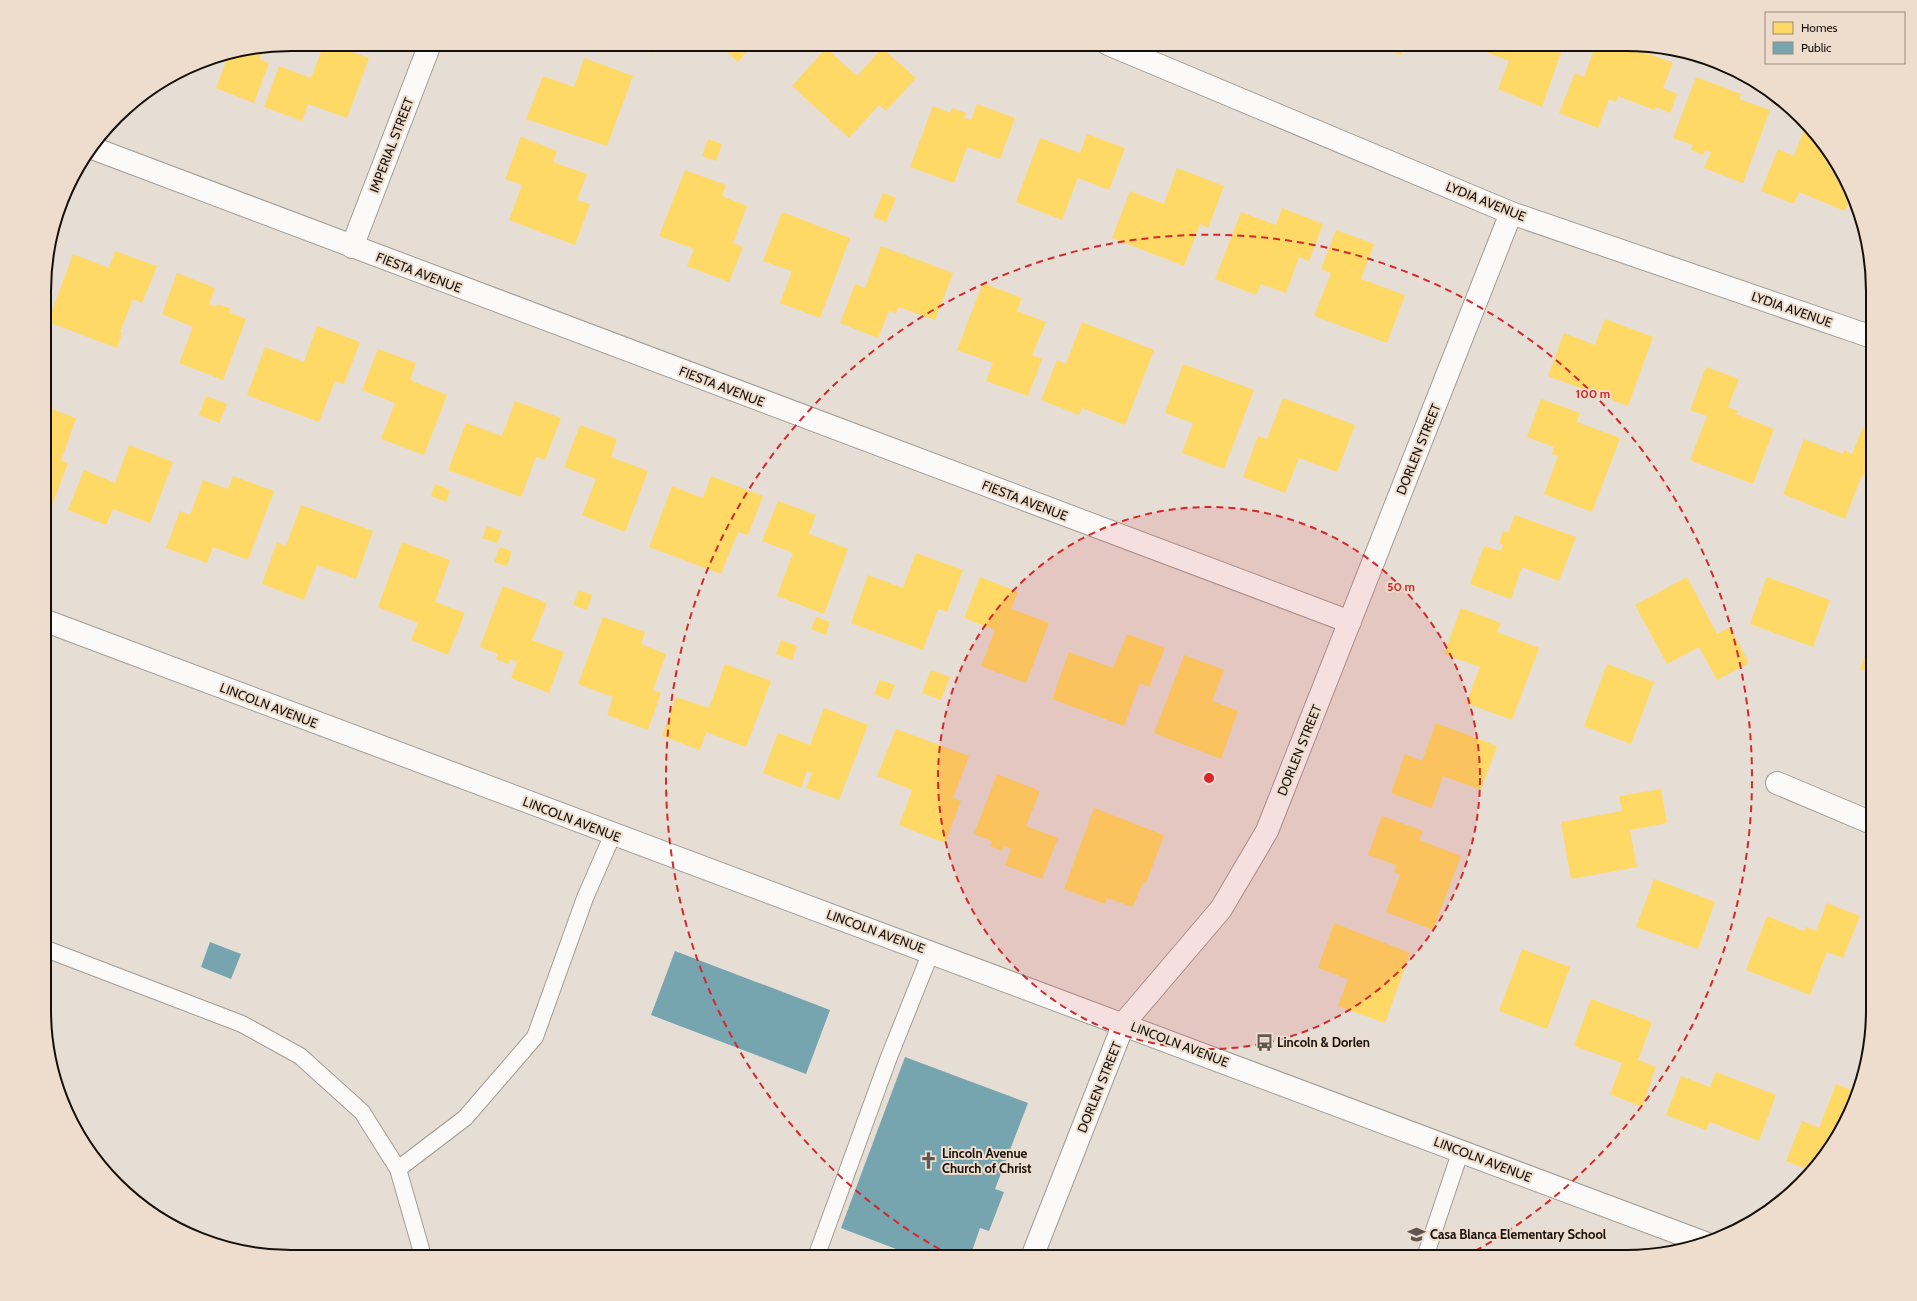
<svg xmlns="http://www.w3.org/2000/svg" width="1917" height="1301" viewBox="0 0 1917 1301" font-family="Cabin,sans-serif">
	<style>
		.homes { fill: #ffd966 }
		.public { fill: #76a5af }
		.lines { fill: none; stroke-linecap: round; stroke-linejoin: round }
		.lane-casing { stroke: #a29b95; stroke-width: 18 }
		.street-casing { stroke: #a29b95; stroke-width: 24 }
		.secondary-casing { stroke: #a29b95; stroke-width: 24 }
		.lane { stroke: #fbfaf9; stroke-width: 16 }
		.street { stroke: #fbfaf9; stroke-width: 22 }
		.secondary { stroke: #fbfaf9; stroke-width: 22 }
		.ring { fill: none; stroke: #d62828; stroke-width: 2; stroke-dasharray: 7 5 }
		.labels { text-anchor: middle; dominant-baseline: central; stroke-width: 4; stroke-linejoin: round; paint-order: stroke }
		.street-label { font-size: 13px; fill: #16100b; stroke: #eeddcd }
		.poi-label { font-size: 13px; font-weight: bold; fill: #16100b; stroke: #eeddcd; text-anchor: start }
		.rim { fill: none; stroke: #16100b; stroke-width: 2 }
		.centre { fill: #d62828; stroke: #eeddcd; stroke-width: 2 }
		.ring-label { font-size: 12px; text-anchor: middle; font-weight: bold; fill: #d62828; stroke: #eeddcd; stroke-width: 4; stroke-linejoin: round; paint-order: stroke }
	</style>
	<rect width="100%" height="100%" fill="#e6ddd5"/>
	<path class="homes" d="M324,44H329L369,58L347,118L308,104L302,121L264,107L279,66L311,78Z
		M629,44H656L652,53Z
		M732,44H735L746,52L738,62L726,51Z
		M766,44H782L783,49L767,52Z
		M1375,44H1405L1401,55Z
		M1427,44H1447L1444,51Z
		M1483,44H1564L1542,107L1498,89L1509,61L1481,50Z
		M1596,44L1625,45L1673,63L1663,88L1677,94L1670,113L1656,107L1654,110L1618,96L1616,102L1609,99L1598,128L1559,113L1575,73L1584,77Z
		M826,48L857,76L882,48L916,78L886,111L879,105L849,138L792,86Z
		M263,50L259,59L269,63L254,103L216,88L228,56Z
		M584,58L633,76L607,146L526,119L543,76L574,87Z
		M1696,77L1741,94L1739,99L1770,110L1743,183L1704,168L1711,152L1705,150L1703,155L1691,150L1693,145L1673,138Z
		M977,104L1015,118L1000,159L967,147L954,183L910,167L933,106L950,113L952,108L966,113L964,118L971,120Z
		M1805,127L1840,168L1852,195L1845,211L1799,192L1794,204L1761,191L1778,149L1794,156Z
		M1087,134L1125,148L1109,190L1078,178L1062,220L1016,202L1040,138L1080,153Z
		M521,137L557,151L553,162L587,174L577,200L590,204L575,245L509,220L522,185L505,179Z
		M708,139L722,144L716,161L702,156Z
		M1177,168L1224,186L1208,228L1200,224L1184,266L1112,238L1130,191L1164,204Z
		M685,170L726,185L722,196L747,206L733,243L743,247L729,282L687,266L694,249L659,236Z
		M883,193L896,198L886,222L873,217Z
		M1282,208L1323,224L1309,261L1299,257L1286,293L1261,284L1256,295L1215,279L1241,212L1276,225Z
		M782,212L850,238L820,318L780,303L792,271L763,261Z
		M1336,230L1374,244L1361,279L1405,295L1387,343L1314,316L1331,273L1321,269Z
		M881,246L953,273L935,320L899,307L896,313L889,311L878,338L840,323L855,284L865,288Z
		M115,251L157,266L142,303L133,299L120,332L122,333L117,348L48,322L73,254L109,268Z
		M177,273L215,288L209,304L216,307L217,304L230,308L229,312L246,319L223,380L179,363L193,327L162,314Z
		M983,283L1022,298L1017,311L1046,322L1032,355L1042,359L1028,396L986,381L993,363L957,350Z
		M1605,319L1653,337L1628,406L1548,376L1564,333L1595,345Z
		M1082,322L1154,350L1125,425L1082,408L1079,415L1041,400L1057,360L1066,364Z
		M317,326L360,342L344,384L335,381L319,422L247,395L265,347L304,362Z
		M378,349L416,363L410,380L447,395L424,455L381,439L395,403L362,390Z
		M1183,364L1254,390L1224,469L1182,453L1193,423L1165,413Z
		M1706,367L1739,379L1728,407L1738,411L1736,414L1774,429L1753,484L1690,460L1707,416L1690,410Z
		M206,396L227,404L219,423L199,415Z
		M1283,398L1355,425L1337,472L1299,458L1285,493L1243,477L1258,436L1267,439Z
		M1541,399L1580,413L1577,422L1620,438L1592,512L1544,494L1558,456L1552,454L1554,447L1527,437Z
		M515,401L561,418L545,460L536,457L521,497L448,470L466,423L502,436Z
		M46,407L76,418L61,461L68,463L52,505L46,503Z
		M580,425L617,439L611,457L648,471L625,532L582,515L596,479L564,467Z
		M1863,427L1872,431V479L1862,475L1845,519L1783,494L1804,439L1843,454L1844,450L1852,454Z
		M129,445L173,462L150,523L113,509L106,525L68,510L84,470L115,483Z
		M233,476L274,491L248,560L213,547L207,563L166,548L180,511L190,515L203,480L228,489Z
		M711,476L763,496L748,535L738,532L721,574L649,547L672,486L703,498Z
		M435,484L450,490L446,502L431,496Z
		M778,501L816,515L809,534L848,549L824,614L777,596L793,553L762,541Z
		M301,505L373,531L356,579L317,565L304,600L262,584L277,542L286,546Z
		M1515,515L1576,537L1559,581L1522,567L1511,599L1470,584L1484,546L1501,551L1503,545L1499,543L1503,531L1508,533Z
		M487,526L502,531L497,543L482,538Z
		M402,542L450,560L435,602L465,613L448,655L411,640L418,623L378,607Z
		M500,547L512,551L507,566L494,562Z
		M916,553L963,570L947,612L938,609L923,650L851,623L868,575L903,588Z
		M980,577L1018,592L1011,609L1049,623L1026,683L981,666L995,630L964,618Z
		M1687,577L1717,634L1730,627L1749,663L1717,680L1699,647L1667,664L1635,605Z
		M1767,577L1830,600L1813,647L1750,624Z
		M503,586L547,603L532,640L564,652L549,693L511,678L517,662L510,659L508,664L496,659L498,654L480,647Z
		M579,590L592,595L587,610L573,605Z
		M1461,608L1501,623L1497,632L1539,648L1512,720L1466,703L1480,667L1444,654Z
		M603,617L645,632L641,644L666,654L653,690L661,693L648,730L607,715L613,697L578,684Z
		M816,617L830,622L826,635L811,629Z
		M1127,634L1165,648L1149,687L1140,683L1124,726L1052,699L1069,652L1113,668Z
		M1872,638V674L1860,669Z
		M781,640L797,646L792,660L776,654Z
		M1184,655L1224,670L1212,701L1238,711L1221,759L1154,733Z
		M725,664L771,681L746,747L706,732L700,750L662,736L676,697L709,708Z
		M1607,664L1654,682L1631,744L1584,726Z
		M931,670L950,677L941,700L922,693Z
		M880,680L895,685L889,700L874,694Z
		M824,708L868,725L839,800L806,788L812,773L807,771L801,788L763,773L778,733L810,745Z
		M1436,723L1497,746L1481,790L1443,776L1432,808L1391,793L1405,754L1422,761Z
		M896,729L969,756L953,798L961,801L945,843L899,825L912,790L877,776Z
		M997,774L1040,791L1026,826L1058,838L1042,879L1005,865L1011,849L1004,846L1002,851L990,846L992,841L974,834Z
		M1661,789L1667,823L1630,830L1637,867L1571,879L1561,822L1622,811L1619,796Z
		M1094,808L1164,835L1146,883L1143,882L1133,907L1107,898L1105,904L1064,889Z
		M1382,816L1423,831L1419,840L1461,856L1433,930L1386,912L1400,875L1394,872L1396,865L1368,855Z
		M1654,879L1715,902L1698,949L1636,927Z
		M1827,903L1860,916L1843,958L1827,952L1810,995L1746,970L1767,916L1804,931L1806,927L1816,931Z
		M1334,923L1410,953L1385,1023L1338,1006L1348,979L1318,968Z
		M1872,939V958L1866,956Z
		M1522,949L1570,967L1547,1029L1499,1011Z
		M1872,989V1009L1866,1006Z
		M1591,999L1652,1022L1638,1060L1656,1067L1642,1107L1610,1094L1622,1063L1574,1046Z
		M1716,1072L1776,1095L1759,1141L1710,1122L1706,1130L1666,1115L1681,1076L1710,1087Z
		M1836,1084L1858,1093L1822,1160L1812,1171L1786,1161L1802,1121L1819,1128Z"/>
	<path class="public" d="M210,942L241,954L231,979L201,967Z
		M675,951L830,1010L806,1074L651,1015Z
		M905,1057L1028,1103L995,1189L1004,1192L989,1231L980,1228L970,1257H917L841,1228Z"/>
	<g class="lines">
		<defs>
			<path id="lane" d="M46,949L242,1024L300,1056L362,1112L398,1169L421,1249V1257
				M398,1169L465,1118L535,1037L585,898L613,834
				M816,1257L889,1057L931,952
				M1425,1257L1461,1150"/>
			<path id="street" d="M1108,44L1511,213L1872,337
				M95,149L1350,622
				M352,247L430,44
				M1777,783L1872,823
				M1032,1257L1124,1023L1221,909L1267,831L1511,213"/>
			<path id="secondary" d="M46,621C599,829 1153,1034 1705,1243"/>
		</defs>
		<use href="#lane" class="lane-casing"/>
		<use href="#street" class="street-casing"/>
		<use href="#secondary" class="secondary-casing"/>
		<use href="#lane" class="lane"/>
		<use href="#street" class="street"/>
		<use href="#secondary" class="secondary"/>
	</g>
	<circle cx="1209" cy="778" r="271" fill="#d62828" fill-opacity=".12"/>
	<g class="ring">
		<circle cx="1209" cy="778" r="271"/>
		<path d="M950 1255A543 543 0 1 1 1468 1255"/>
	</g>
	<defs>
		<symbol id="bus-bare" viewBox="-9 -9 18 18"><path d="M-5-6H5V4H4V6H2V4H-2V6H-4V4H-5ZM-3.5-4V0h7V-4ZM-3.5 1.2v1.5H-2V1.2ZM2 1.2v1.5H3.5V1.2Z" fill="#5f5852" stroke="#eeddcd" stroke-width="2.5" paint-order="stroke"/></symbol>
		<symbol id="church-bare" viewBox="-9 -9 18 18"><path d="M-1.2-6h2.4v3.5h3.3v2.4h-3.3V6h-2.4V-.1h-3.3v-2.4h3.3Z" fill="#5f5852" stroke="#eeddcd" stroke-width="2.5" paint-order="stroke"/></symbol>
		<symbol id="school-bare" viewBox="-9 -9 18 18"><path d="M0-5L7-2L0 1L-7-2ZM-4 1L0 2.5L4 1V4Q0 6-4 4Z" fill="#5f5852" stroke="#eeddcd" stroke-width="2.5" paint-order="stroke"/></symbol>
	</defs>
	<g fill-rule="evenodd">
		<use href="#bus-bare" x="1252" y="1030" width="25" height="25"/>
		<use href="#church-bare" x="916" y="1148" width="25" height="25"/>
		<use href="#school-bare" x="1404" y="1222" width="25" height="25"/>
	</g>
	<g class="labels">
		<g class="street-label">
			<text transform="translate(391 145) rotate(-69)">IMPERIAL STREET</text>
			<text transform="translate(1486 201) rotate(22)">LYDIA AVENUE</text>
			<text transform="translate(419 272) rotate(21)">FIESTA AVENUE</text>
			<text transform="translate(1792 309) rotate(19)">LYDIA AVENUE</text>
			<text transform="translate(722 386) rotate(21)">FIESTA AVENUE</text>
			<text transform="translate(1418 449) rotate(-68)">DORLEN STREET</text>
			<text transform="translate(1025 500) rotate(21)">FIESTA AVENUE</text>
			<text transform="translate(269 705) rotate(21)">LINCOLN AVENUE</text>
			<text transform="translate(1299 750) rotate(-68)">DORLEN STREET</text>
			<text transform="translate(572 819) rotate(21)">LINCOLN AVENUE</text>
			<text transform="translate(876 931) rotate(20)">LINCOLN AVENUE</text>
			<text transform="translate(1180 1044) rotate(21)">LINCOLN AVENUE</text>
			<text transform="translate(1099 1087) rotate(-68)">DORLEN STREET</text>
			<text transform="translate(1483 1159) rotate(21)">LINCOLN AVENUE</text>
		</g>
		<g class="poi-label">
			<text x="1277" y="1042">Lincoln &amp; Dorlen</text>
			<text x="942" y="1153">Lincoln Avenue<tspan x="942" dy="15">Church of Christ</tspan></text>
			<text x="1430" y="1234">Casa Blanca Elementary School</text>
		</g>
	</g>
	<path d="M0 0H1917V1301H0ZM291 51H1626A240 240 0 0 1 1866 291V1010A240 240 0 0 1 1626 1250H291A240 240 0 0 1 51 1010V291A240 240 0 0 1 291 51Z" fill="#eeddcd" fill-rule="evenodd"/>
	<path class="rim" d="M291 51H1626A240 240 0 0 1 1866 291V1010A240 240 0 0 1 1626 1250H291A240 240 0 0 1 51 1010V291A240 240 0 0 1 291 51Z"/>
	<circle cx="1209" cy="778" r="6" class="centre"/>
	<g class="ring-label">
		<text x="1593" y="398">100 m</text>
		<text x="1401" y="591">50 m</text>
	</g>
	<rect x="1765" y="12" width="140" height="52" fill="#eeddcd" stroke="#988b7f"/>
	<rect x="1773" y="22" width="20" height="12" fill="#ffd966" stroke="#988b7f"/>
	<text x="1801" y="32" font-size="12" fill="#16100b">Homes</text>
	<rect x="1773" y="42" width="20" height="12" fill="#76a5af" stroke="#988b7f"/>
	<text x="1801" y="52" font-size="12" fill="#16100b">Public</text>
</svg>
